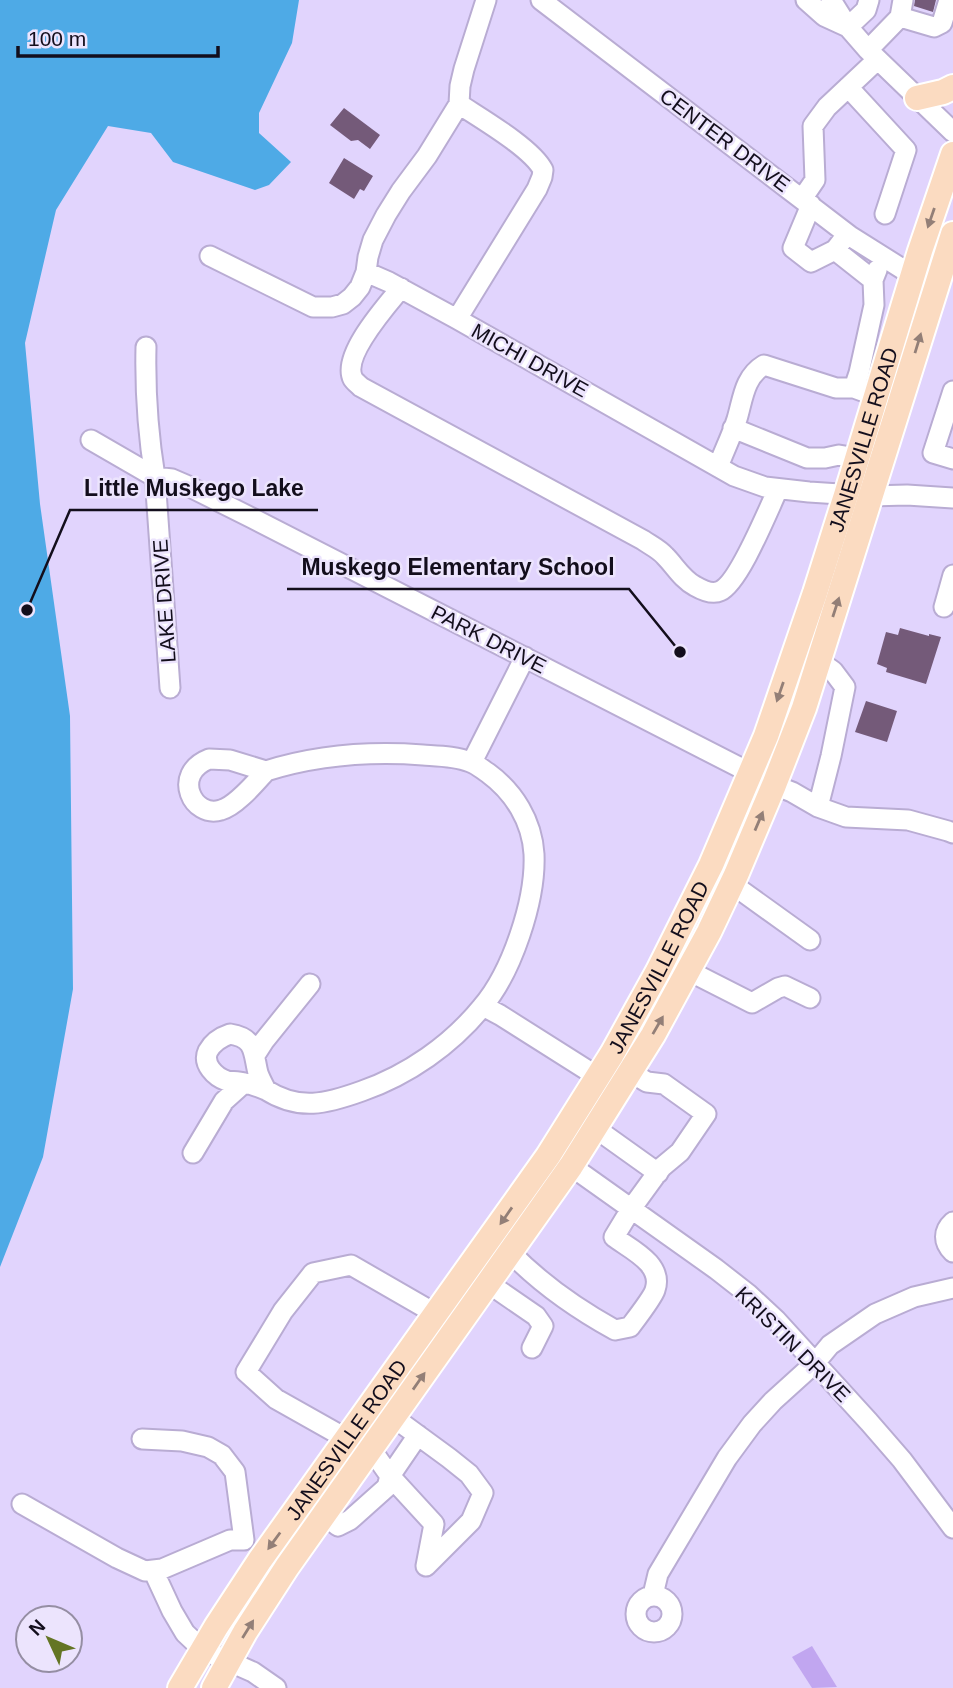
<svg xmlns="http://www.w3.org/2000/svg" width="953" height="1688" viewBox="0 0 953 1688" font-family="Arial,sans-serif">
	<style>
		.green { fill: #c1a6f0 }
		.water { fill: #4eaae6 }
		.building { fill: #745a79 }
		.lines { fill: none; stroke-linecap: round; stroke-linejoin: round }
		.minor-casing { stroke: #b9acd3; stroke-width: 23 }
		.major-casing { stroke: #fff; stroke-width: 28 }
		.minor { stroke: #fff; stroke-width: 19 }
		.major { stroke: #fbdbc1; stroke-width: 24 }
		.oneway { fill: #937f77 }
		.labels { text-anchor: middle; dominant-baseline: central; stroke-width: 5; stroke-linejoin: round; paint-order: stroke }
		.street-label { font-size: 21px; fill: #130e1c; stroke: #ece4fd }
		.leader { fill: none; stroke: #130e1c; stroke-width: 2.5 }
		.callout-dot { fill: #130e1c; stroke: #ece4fd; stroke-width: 2.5 }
		.callout-label { font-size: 23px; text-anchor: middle; font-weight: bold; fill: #130e1c; stroke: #ece4fd; stroke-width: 5; stroke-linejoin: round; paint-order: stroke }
	</style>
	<rect width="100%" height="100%" fill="#e1d4fd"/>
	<path class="green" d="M812,1646L837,1687L812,1688L792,1657Z"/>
	<path class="water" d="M0,0H299L292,43L259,113V133L291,162L269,185L255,190L173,162L151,133L108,126L56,210L25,343L40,504L70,716L73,989L43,1157L0,1267Z"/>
	<path class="building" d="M915,0H936L933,12L914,6Z
		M344,108L380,135L370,149L358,140L351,141L330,125Z
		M344,158L373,176L364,191L360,189L354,199L329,183Z
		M900,628L929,636V634L941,637L926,684L886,672L887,668L877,664L886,632L898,635Z
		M866,701L897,711L887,742L855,732Z"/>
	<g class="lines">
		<defs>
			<path id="minor" d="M541,0L850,236L912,275
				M806,0L824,16L848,27
				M831,0L848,27L868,50L953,132
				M900,17L934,27L942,23L949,0
				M848,27L866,10L869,0
				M868,50L900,17L903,0
				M848,87L906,150L885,214
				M802,199L815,180L813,126L827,107L877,60
				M811,205L793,248L811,262L835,250
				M842,241L835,250L873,280L877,270
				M210,256L313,307H332L343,304L352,297L360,287L366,272L368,257L373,240L386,215L401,191L427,156L459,104L460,86L464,69L486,0
				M366,272L389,282L457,319L734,476L765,487L809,492L870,496L907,495L953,498
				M401,288C387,305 341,356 353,379C354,381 359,385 361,387L643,540C650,545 659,549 665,556C675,566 682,579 695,586C702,590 712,595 720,591C739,583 768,510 778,489
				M457,319L537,189L542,177L543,170C532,148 480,118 459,104
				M146,347C145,390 148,434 155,477L170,688
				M854,388L859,373L874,305L873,280
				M953,391L933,453L953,459
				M733,428L807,458H825L839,455L857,458
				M91,440L155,477L172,479L186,485L252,518L774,785L792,792L818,807L846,817L908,820L948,831L953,833
				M718,467C724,451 732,435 737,419C743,399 744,377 764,365L836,388H854L876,396
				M944,607L953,575
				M209,759L230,760L266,771C255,783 236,806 221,810C193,819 171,774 209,759Z
				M472,762L525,657
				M818,807L831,756L845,687L833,671L819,661
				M732,884L810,940
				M689,971L752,1003L778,988L785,986L810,998
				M483,1006L500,1015L598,1077
				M230,1034C256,1038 253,1053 258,1073C260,1079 263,1084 266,1090C259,1087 251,1084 244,1083C238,1081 232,1082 227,1081C215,1077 202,1064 208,1051C213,1042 221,1037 230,1034Z
				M255,1055L264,1041L310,984
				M266,1090C299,1111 326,1104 362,1091C408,1075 451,1045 482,1007C512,972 536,900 534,854C532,821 514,792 488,773C483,770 477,764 470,762C456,756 439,756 423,755C370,751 317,755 266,771
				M595,1128L658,1173
				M193,1153L224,1101L244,1083
				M571,1166L716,1269L748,1294L776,1320L869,1422L902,1460L953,1528
				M953,1222C943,1231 943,1242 953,1252
				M510,1252C540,1283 577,1309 615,1330L630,1327C636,1319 653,1297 655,1290C664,1264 630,1249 614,1237L631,1209L655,1176L662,1167L680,1152L706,1114L664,1084L647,1082L630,1072
				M488,1283L536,1316L543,1326L532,1348
				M393,1417L449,1458L469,1474L483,1493L471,1521L426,1566
				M418,1435L390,1476L434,1524L426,1566
				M347,1439L276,1399L246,1372L283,1311L313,1273L351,1265L436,1314
				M22,1504L117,1558L145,1571L162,1569L230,1540H244L235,1472L222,1455L208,1447L182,1441L142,1439
				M324,1515L338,1526L350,1520L387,1487L390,1476L371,1449
				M153,1570L172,1611L185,1633L203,1650L253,1672L276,1688
				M653,1595L658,1574L727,1458L752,1424L773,1401L815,1363L830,1345L875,1314L914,1297L953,1288
				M636 1614a18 18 0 1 1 36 0a18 18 0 1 1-36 0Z"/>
			<g id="major">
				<path d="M917,98L943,92L953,87"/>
				<path id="s1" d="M180,1688L216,1627L260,1560L548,1156L612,1054L658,971L711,865L766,736L815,593L846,495L920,251L953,154"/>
				<path d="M214,1688L245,1632L287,1567L571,1166L653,1035L709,932L736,875L774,785L804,708L953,234"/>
			</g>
		</defs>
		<use href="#minor" class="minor-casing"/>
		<use href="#major" class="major-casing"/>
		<use href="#minor" class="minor"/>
		<use href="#major" class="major"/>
	</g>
	<defs><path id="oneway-solid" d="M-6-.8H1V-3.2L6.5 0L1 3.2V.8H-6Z" transform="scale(1.75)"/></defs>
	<g class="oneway">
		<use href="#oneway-solid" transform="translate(931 218) rotate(109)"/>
		<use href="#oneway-solid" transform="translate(918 343) rotate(-73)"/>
		<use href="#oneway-solid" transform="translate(836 607) rotate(-72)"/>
		<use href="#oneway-solid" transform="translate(780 692) rotate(109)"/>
		<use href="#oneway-solid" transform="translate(759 821) rotate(-67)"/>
		<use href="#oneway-solid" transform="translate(658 1025) rotate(-60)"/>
		<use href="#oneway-solid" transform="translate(506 1216) rotate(125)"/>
		<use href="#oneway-solid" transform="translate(419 1381) rotate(-55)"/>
		<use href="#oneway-solid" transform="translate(274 1541) rotate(126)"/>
		<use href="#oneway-solid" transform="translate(248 1629) rotate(-58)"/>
	</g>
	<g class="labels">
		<g class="street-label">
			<text transform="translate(725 140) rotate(37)">CENTER DRIVE</text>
			<text transform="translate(530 360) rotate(29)">MICHI DRIVE</text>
			<text stroke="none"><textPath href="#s1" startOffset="1433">JANESVILLE ROAD</textPath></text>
			<text transform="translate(164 601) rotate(-94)">LAKE DRIVE</text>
			<text transform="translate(489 639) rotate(27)">PARK DRIVE</text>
			<text stroke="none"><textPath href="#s1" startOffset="866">JANESVILLE ROAD</textPath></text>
			<text transform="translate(793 1344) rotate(45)">KRISTIN DRIVE</text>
			<text stroke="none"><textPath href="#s1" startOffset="299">JANESVILLE ROAD</textPath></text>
		</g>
	</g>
	<path class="leader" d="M27 610L70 510H318M680 652L629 589H287"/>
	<g class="callout-dot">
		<circle cx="27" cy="610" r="7"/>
		<circle cx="680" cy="652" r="7"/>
	</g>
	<g class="callout-label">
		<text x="194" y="496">Little Muskego Lake</text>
		<text x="458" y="575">Muskego Elementary School</text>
	</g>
	<g transform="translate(49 1639) rotate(314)"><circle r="33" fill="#ece4fd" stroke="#958ea3" stroke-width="2"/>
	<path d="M0-5L12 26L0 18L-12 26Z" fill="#647524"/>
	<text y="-10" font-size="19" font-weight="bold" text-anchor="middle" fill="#130e1c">N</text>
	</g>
	<path d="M18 46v10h200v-10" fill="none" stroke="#130e1c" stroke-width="3.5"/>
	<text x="28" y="46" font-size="21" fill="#130e1c" stroke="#ece4fd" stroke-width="5" paint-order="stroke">100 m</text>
</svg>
